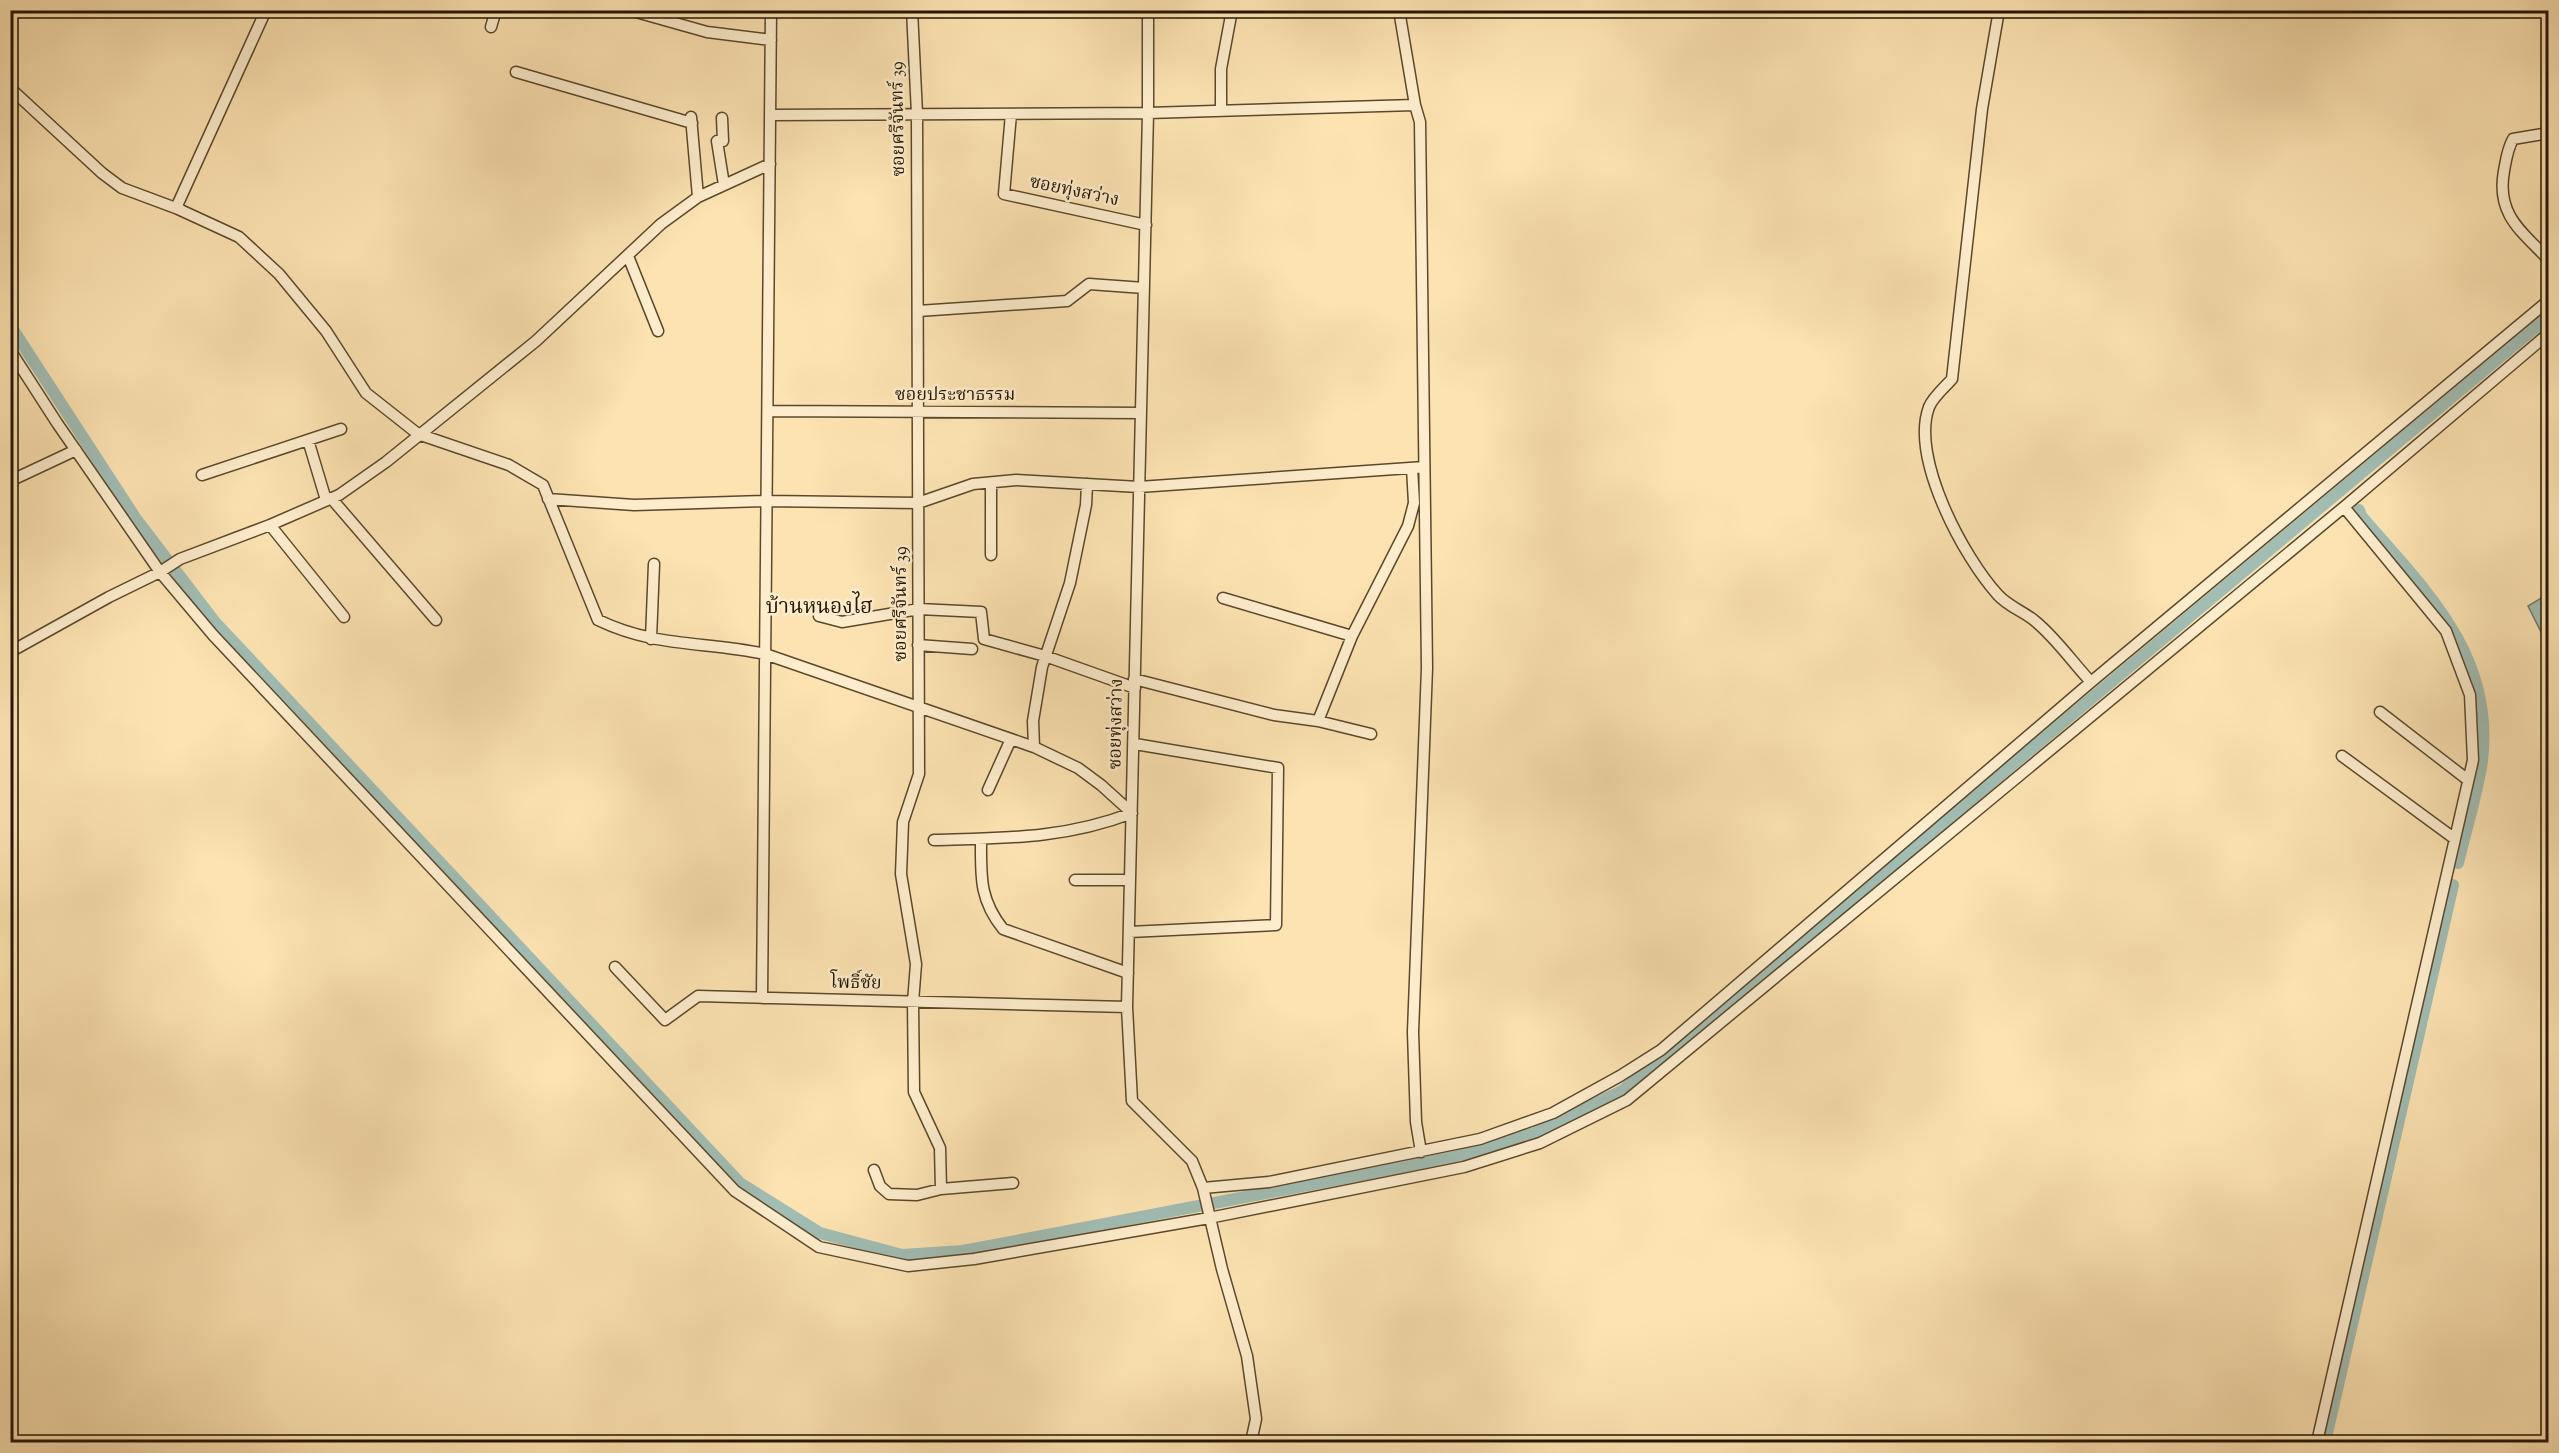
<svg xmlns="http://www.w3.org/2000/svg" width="2559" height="1453" viewBox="0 0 2559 1453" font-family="'Sorts Mill Goudy','Noto Serif Thai',serif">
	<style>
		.water { fill: #a1bdb4; stroke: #6f7a6c; stroke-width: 1.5 }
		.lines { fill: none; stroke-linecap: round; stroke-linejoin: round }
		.canal { stroke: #a1bdb4; stroke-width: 12 }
		.street-casing { stroke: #5a482c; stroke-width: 13 }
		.street { stroke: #feedcd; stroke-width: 10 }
		.labels { text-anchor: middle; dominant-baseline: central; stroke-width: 5; stroke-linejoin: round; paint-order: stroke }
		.street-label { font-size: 18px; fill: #241500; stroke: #feedcd }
		.quarter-label { font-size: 21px; fill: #241500; stroke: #feedcd }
	</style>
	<rect width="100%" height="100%" fill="#fde3b2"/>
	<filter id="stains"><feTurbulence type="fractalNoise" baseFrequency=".00333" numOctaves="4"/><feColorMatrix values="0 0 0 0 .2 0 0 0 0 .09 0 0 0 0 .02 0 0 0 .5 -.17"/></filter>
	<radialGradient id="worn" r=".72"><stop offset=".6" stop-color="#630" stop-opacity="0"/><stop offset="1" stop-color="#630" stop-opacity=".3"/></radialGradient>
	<path class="water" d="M2548,594V646L2528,606Z"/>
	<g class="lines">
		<path class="canal" d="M10,325L136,519L214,621L740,1183L820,1233L902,1255L963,1251L1455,1157L1535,1133L1622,1091L2548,317
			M2359,510L2361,516C2424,589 2495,654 2482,761C2477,795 2466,829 2458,863
			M2325,1442L2453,885"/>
		<defs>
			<path id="street" d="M266,10L176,208L239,237L279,274L326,331L366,393L418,434L509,465L543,485L598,620C656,648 705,641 765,654L1034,747L1078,768L1101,785L1132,813C1065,839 1004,838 934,840
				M629,10L707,32L771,40
				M912,10L917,114L919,774L903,822L901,874L916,964L913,1002L914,1092L940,1148L941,1189
				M1148,10V113L1127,1007L1132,1101L1192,1161L1203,1188L1222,1269L1247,1356L1256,1419L1251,1442
				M1399,10L1415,105
				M1999,10L1982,109L1952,379C1945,387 1933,397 1929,407C1910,458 1964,558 1998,595C2009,607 2023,611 2035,621C2056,638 2073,663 2091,682
				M491,27L496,10
				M516,72L692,123
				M10,88L102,173L122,188L181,210
				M1221,111V69L1232,10
				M1011,114L1004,194L1146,225
				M771,115L1148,113L1415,105L1420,122L1427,668L1413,1032L1416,1122L1421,1152
				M691,117L698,197
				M722,118L723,141H717L724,185
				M2548,129L2543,134L2513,139C2507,150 2506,160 2504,171C2496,214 2521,231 2548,259
				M628,256L658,331
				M918,311L1067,301L1089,284L1144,288
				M10,350L57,423L160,572L213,635L735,1191L819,1247L908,1266L974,1259L1209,1218L1464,1167L1540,1143L1627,1100L2344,507L2548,334
				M768,411L1141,413
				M308,440L326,500
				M202,475L341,429
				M10,481L76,450
				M331,498L436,620
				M548,499L634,505L767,501L918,503L973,484L1016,480L1139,487L1424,467
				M270,525L344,617
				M991,555V483
				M1223,598L1352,636
				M819,616L842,622L919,609L981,612L984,639L1045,656L1135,688
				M651,639L654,564
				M918,645L972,649
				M10,652L109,597L160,572L180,559L270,525L339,495L386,462L536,341L661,224L698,197L770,164
				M1134,679L1274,715L1318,721L1371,734
				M2380,712L2468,780
				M1318,721L1352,636L1408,526L1414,503L1412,468
				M1034,747L1033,721L1042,667L1070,583L1086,505L1087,484
				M2342,756L2455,839
				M988,790L1011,739
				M981,839C981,876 979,899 1003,929L1128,973
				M1075,880H1129
				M1129,932L1276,925L1278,768L1135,744
				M615,967L665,1020L698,996L1127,1007
				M762,998L771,10
				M874,1170L880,1186L889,1194L917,1195L941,1189L1013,1183
				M1203,1188L1269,1182L1480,1139L1553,1113L1620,1076L1661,1050L2091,682L2548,301
				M2317,1442L2473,760L2470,695L2446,631L2344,507"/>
		</defs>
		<use href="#street" class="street-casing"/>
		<use href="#street" class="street"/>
	</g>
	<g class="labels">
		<g class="street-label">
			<text transform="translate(899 119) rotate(-91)">ซอยศรีจันทร์ 39</text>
			<text transform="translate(1074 192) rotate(12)">ซอยทุ่งสว่าง</text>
			<text x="955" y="396">ซอยประชาธรรม</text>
			<text transform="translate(902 604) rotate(-90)">ซอยศรีจันทร์ 39</text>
			<text transform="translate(1117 724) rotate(-89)">ซอยทุ่งสว่าง</text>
			<text transform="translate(856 984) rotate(1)">โพธิ์ชัย</text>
		</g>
		<g class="quarter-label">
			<text x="819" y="608">บ้านหนองไฮ</text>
		</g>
	</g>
	<rect width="2559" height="1453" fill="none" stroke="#fde3b2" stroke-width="36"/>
	<rect x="12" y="12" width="2535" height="1429" fill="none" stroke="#241500" stroke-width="3"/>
	<rect x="18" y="18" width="2523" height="1417" fill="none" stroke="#241500" stroke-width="1.5"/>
	<rect width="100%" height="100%" filter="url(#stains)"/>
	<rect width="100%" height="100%" fill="url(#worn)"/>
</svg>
